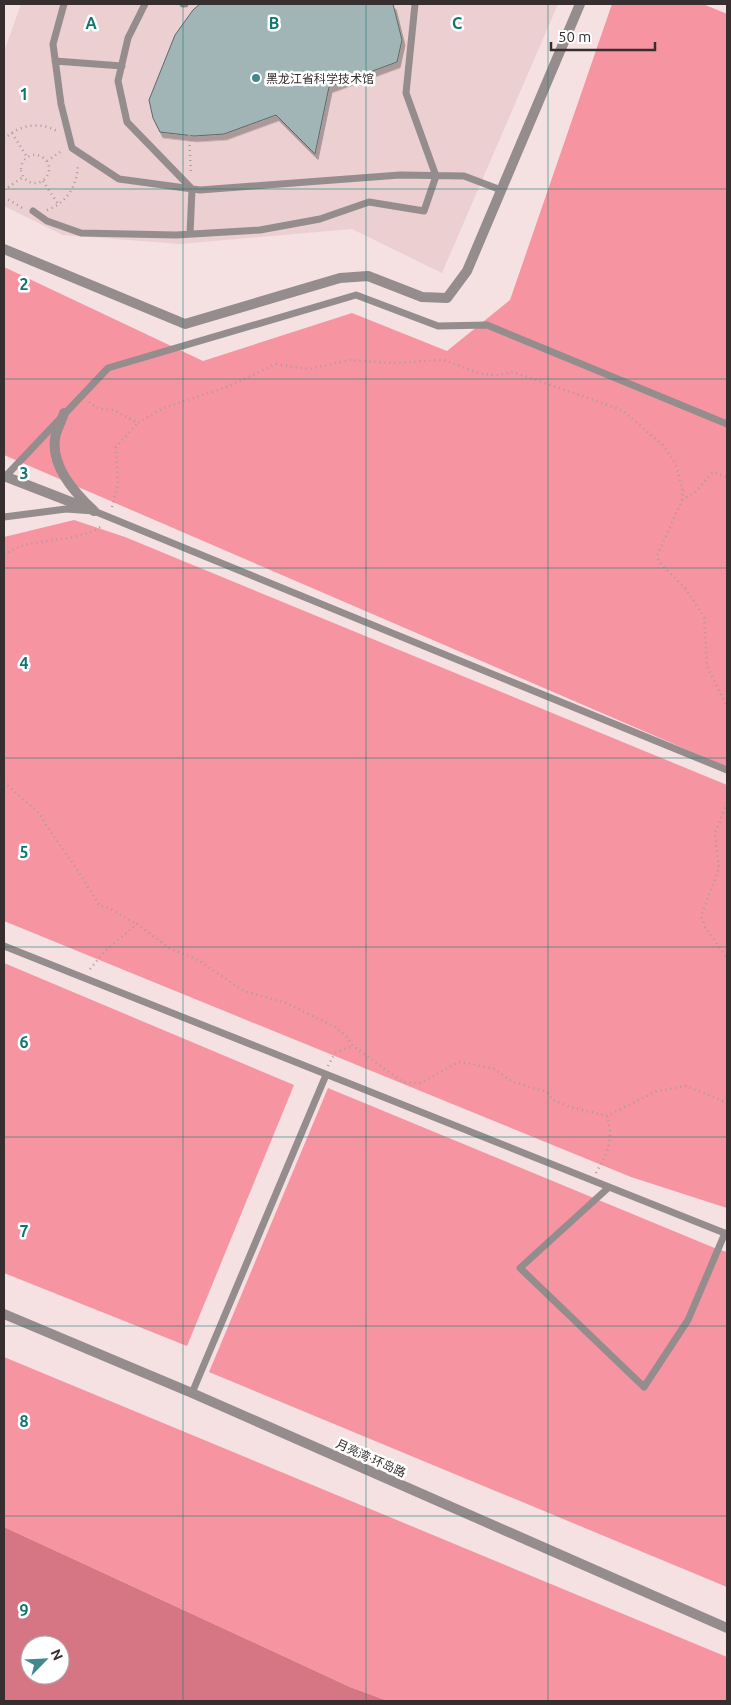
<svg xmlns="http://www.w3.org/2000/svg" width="731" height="1705" viewBox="0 0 731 1705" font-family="Ubuntu,'Noto Sans SC',sans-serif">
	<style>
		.built { fill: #ebcfd1 }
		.forest { fill: #f794a1 }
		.water { fill: #d67684; fill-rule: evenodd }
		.building { fill: #a1b5b6; stroke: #586b6c; filter: url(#shadow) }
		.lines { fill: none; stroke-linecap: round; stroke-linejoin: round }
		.path { stroke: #ab9b9d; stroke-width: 2.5; stroke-dasharray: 1 4; stroke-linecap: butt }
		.service { stroke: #958c8d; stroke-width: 7 }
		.minor { stroke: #958c8d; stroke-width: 10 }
		.tertiary { stroke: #958c8d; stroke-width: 10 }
		.grid { fill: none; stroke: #0f766e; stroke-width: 1; stroke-opacity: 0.55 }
		.poi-dot { fill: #41898e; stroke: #fff; stroke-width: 2 }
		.labels { text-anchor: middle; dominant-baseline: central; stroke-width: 5; stroke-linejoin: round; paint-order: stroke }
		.poi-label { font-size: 12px; fill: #362e2f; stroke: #fff; text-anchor: start }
		.street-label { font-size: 12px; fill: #362e2f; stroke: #fff }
		.grid-label { font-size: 16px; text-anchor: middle; font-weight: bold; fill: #0f766e; stroke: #fff; stroke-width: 5; stroke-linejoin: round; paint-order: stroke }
	</style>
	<defs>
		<filter id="shadow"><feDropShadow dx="3" dy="5.5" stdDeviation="0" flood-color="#0004"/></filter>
	</defs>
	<rect width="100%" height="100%" fill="#f5e0e2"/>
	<path class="built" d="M21,4H558L442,273L352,229L180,244L63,235L4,206V52Z"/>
	<path class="forest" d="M612,4H703L727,14V767L4,455V267L203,361L352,313L447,351L510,300Z
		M74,520L125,537L727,785V1208L631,1177L4,921V537Z
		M4,963L294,1085L187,1346L4,1273Z
		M328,1088L717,1249L727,1252V1587L209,1372Z
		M4,1357L727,1657V1701H388L350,1687L4,1527Z"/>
	<path class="water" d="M4,1527L350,1687L388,1701H4ZM30,1645H60V1675H30Z"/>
	<path class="building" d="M200,4H393L402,40L397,62L329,87L315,154L276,115L224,134L194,136L160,132L153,118L149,100L175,35L193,10Z"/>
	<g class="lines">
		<path class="path" d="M12,133L27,157
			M189,135L191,173
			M4,139C19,125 39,121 57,131
			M21 169a14 14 0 1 1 28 0a14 14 0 1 1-28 0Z
			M47,161L63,150
			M43,181L58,204
			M4,190L23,177
			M4,197L24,209
			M47,210C68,202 77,186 78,164
			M89,402L99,409L113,410L138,423L163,408L227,387L276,364L308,369L350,360L392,363L444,360L481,374L498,375L513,372L622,410L664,446L676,465L683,490L682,500L657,556L660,563L685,588L704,617L707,666L727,707
			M682,500L695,492L713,472L727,477
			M112,507L118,484L116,447L138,423
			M4,555C33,534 75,546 103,525
			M4,782L40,814L46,825L74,865L100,906L109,908L137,924
			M727,803L715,833L719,868L701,916L705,927L727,958
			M90,969L105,951L137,924L169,948L198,960L244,991L286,1003L335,1027L346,1036L353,1046L403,1082L421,1083L458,1062L466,1063L494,1069L513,1082L547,1092L553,1100L570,1107L607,1116L657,1091L686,1086L727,1103
			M328,1066L335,1053L353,1046
			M596,1173C608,1151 614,1141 607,1116"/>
		<path class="service" d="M64,4L53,44L61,104L72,148L119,179L200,190L400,175L464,176L501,190
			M145,4L128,38L118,81L127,122L192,189L190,234
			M183,4H185
			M55,61L122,66
			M33,211L47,221L81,233L176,235L260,230L320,219L369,202L424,211L436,176L406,93L415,4
			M4,478L108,368L356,295L438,326L487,325L727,424
			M4,517L66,509L94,511L727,770
			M4,946L727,1234
			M608,1188L520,1268L644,1387L688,1320L725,1233
			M192,1393L326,1075"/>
		<path class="minor" d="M64,413C62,420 58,427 56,434C48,464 75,493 94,511
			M4,476L89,509
			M4,1314L192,1393L727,1628"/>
		<path class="tertiary" d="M4,249L185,324L340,278L368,276L422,297L447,298L467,271L580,4"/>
	</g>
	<path class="grid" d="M183,4V1701M366,4V1701M548,4V1701M4,189H727M4,379H727M4,568H727M4,758H727M4,947H727M4,1137H727M4,1326H727M4,1516H727"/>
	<circle class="poi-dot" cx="256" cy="78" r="5"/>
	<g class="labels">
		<g class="poi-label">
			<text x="266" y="78">黑龙江省科学技术馆</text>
		</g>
		<g class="street-label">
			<text transform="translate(371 1458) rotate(24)">月亮湾·环岛路</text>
		</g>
	</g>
	<g class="grid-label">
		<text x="91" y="29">A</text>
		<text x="274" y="29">B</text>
		<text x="457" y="29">C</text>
		<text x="24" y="100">1</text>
		<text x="24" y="290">2</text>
		<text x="24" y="479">3</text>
		<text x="24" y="669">4</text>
		<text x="24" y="858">5</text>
		<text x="24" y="1048">6</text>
		<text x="24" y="1237">7</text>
		<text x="24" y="1427">8</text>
		<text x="24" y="1616">9</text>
	</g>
	<rect width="731" height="1705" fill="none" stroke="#362e2f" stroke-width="10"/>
	<g transform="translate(45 1660) rotate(66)"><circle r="24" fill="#ffffff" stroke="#afabac"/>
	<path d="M0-4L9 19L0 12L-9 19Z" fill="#41898e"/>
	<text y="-8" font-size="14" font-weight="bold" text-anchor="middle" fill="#362e2f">N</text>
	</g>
	<path d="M551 42v8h104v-8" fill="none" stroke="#362e2f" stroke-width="2.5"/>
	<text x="558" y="42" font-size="15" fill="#362e2f" stroke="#ffffff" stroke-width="4" paint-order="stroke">50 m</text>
</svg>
